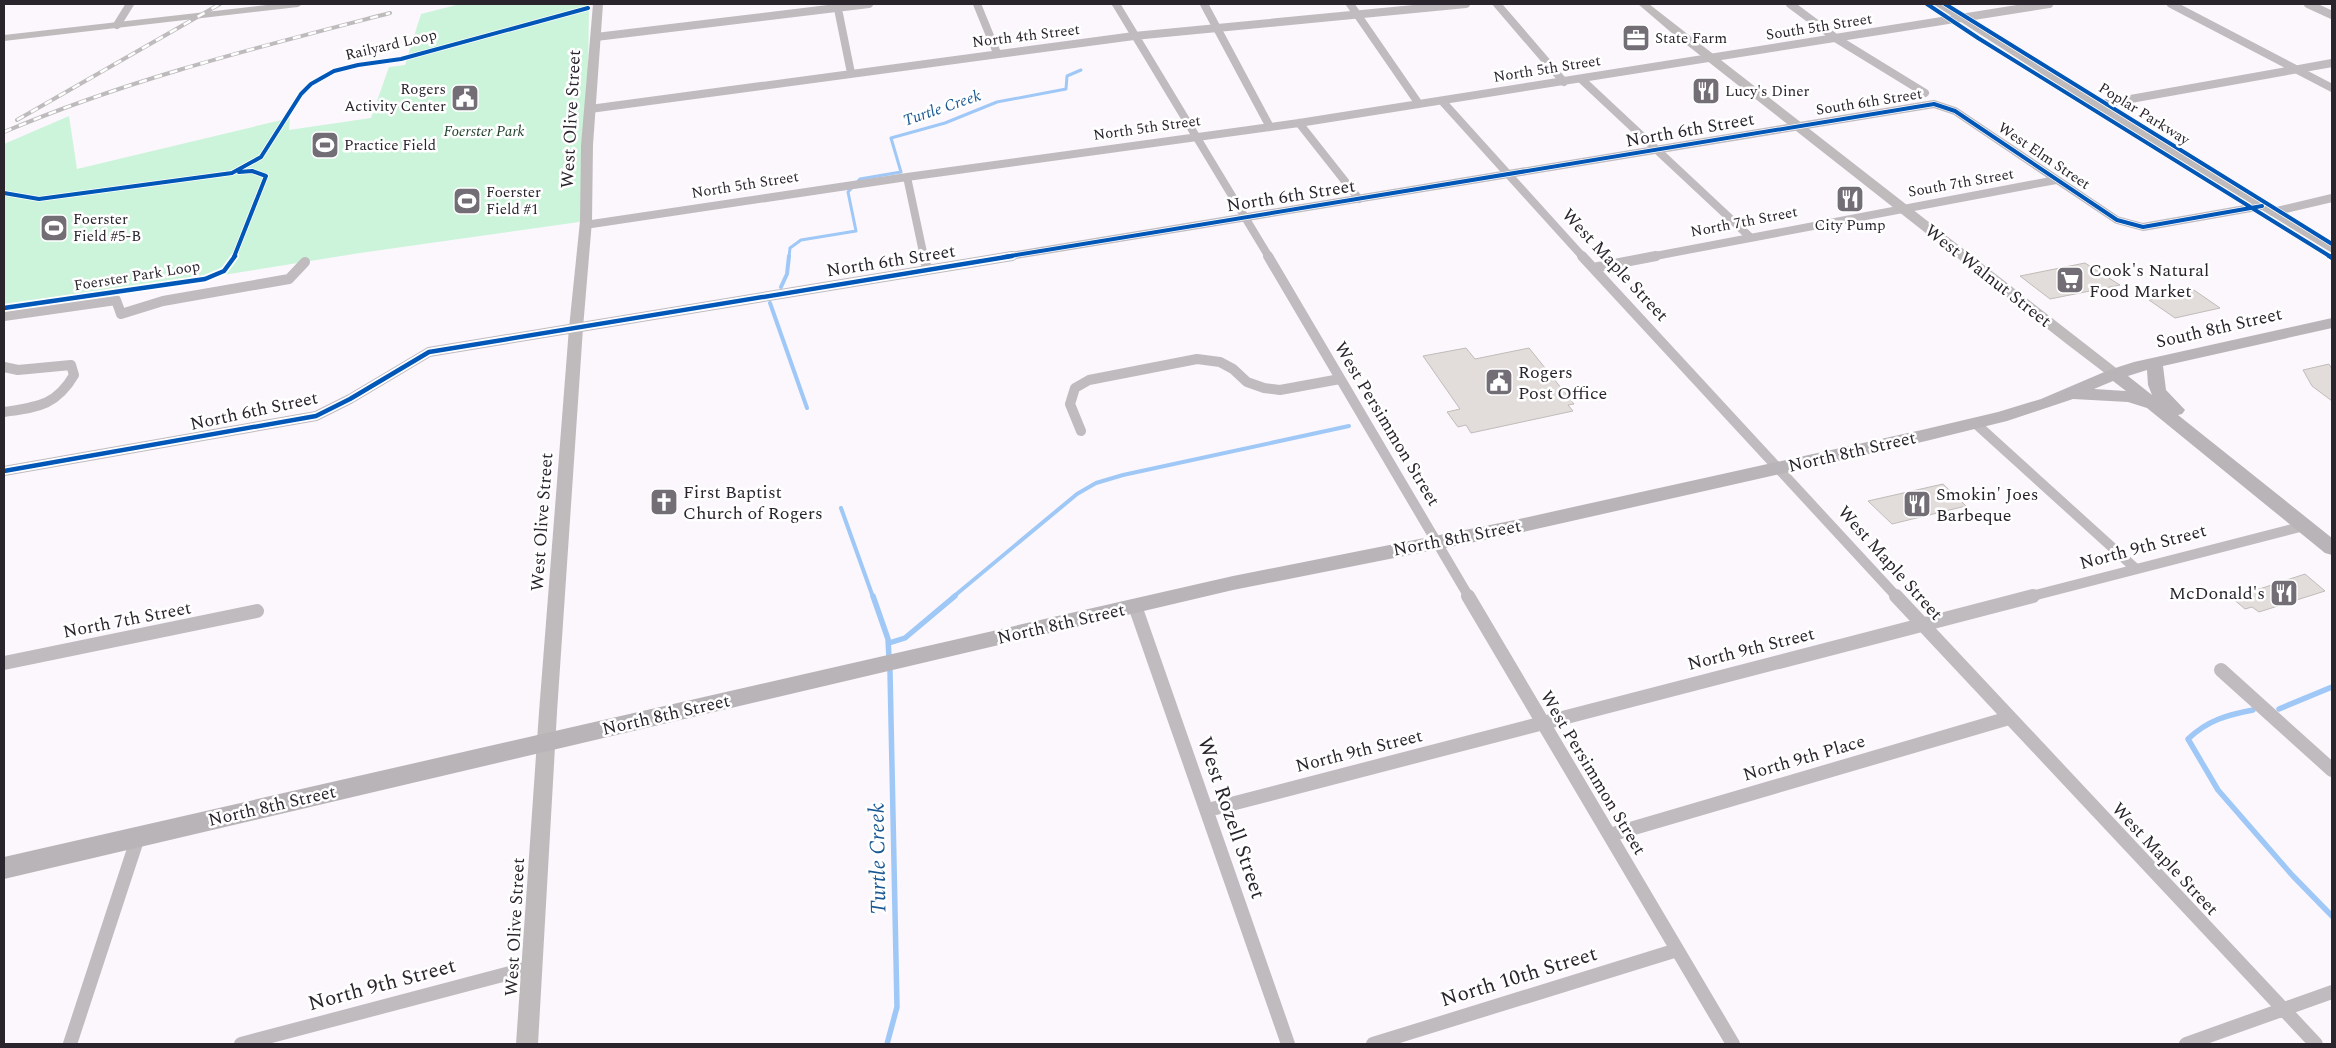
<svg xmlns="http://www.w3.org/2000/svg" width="2336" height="1048" viewBox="0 0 2336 1048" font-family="Spectral,serif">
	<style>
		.green { fill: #ccf4da }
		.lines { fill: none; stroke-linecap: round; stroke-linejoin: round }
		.stream-far2 { stroke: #9fc8f7; stroke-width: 3 }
		.stream-far1 { stroke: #9fc8f7; stroke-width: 4 }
		.stream { stroke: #9fc8f7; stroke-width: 5.5 }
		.building { fill: #e2dddb; stroke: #c0bcba }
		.street-far2 { stroke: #c0bbbe; stroke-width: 8 }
		.street-far1 { stroke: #c0bbbe; stroke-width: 10 }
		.street { stroke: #c0bbbe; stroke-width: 14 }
		.secondary { fill: #bfbbbd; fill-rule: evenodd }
		.primary { fill: #b9b4b7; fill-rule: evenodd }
		.rail-casing { stroke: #bebbbd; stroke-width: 4 }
		.rail { stroke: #fff; stroke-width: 2.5; stroke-dasharray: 8; stroke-linecap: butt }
		.cycleway-far1-casing { stroke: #fff; stroke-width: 5.5 }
		.cycleway-casing { stroke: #fff; stroke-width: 8 }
		.cycleway-far1 { stroke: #0057b8; stroke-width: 4 }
		.cycleway { stroke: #0057b8; stroke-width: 4.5 }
		.labels { text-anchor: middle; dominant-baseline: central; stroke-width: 5; stroke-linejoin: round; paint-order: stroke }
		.far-street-label { font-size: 15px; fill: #2a242d; stroke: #fff }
		.far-poi-label { font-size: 15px; fill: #2a242d; stroke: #fff; text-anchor: start }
		.far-park-label { font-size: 15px; font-style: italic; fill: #1a3d26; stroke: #fff }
		.far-water-label { font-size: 16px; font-style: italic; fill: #1a5893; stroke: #fff }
		.street-label { font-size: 18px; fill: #2a242d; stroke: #fff }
		.poi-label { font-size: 18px; fill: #2a242d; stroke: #fff; text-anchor: start }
		.near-street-label { font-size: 21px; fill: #2a242d; stroke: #fff }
		.near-water-label { font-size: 22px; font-style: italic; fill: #1a5893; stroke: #fff }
	</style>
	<rect width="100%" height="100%" fill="#fbf7fd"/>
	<path class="green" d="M460,4H589L586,221L360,253L4,310V144L69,116L77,169L290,118L289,130L371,118L389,67L405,65L421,14Z"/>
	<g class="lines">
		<path class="stream-far2" d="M789,257L790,248L801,240L856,231L848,192L860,179L901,172L891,138L945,123L997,102L1066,89L1067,76L1081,70"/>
		<path class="stream-far1" d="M781,287L787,274L789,256
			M770,303L807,408
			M841,508L873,597
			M953,597L1077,494L1096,483L1123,475L1349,426"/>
		<path class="stream" d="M873,596L888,639L889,658
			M889,643L905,638L955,596
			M2279,709L2332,687
			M2253,710C2227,715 2208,720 2188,739L2218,790L2292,875L2332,916
			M887,1044L897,1007L890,671"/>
	</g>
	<path class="building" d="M2085,263L2120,285L2050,299L2020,276Z
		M2194,290L2220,308L2175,318L2149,300Z
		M1466,348L1475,359L1529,348L1574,404L1568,405L1573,411L1471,433L1466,425L1458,427L1447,412L1460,409L1423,356Z
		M2329,364L2332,369V401L2312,386L2303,370Z
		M1943,484L1966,506L1892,524L1868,501Z
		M2305,574L2325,591L2259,612L2252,607L2245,609L2232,598Z"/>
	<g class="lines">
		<path class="street-far2" d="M837,4L851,73
			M977,4L997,53
			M1116,4L1269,257
			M1204,4L1270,127
			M1350,4L1419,104
			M1497,4L1564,82
			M1790,4L1837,39L1925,93
			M2171,4L2332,88
			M2308,4L2332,15
			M117,25L130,4
			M596,37L869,4
			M1581,79L1750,237
			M1442,101L1583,257
			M2097,105L2332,63
			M590,109L1134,36L1466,4
			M1299,123L1359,199
			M907,177L924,257
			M2273,212L2332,198
			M585,225L907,177L1299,123L2049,4
			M1004,257L1934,104L1955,111L2117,220L2143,227L2262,206
			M1650,257L2056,180"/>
		<path class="street-far1" d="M924,256L927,269
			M1268,256L1469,597
			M1582,256L1897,597
			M1593,268L1656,256
			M4,316L116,300L121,314L163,301L289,279L305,262
			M4,367L18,370L71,365L74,375C56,406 37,407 4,412
			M1975,423L2136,569
			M1081,431L1070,404L1075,388L1089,380L1197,359L1220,362L1233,369L1247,382L1264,388L1280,390L1340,379
			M4,471L316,416L350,399L429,352L1012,256
			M2028,597L2304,526"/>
		<path class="street" d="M1468,596L1733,1044
			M1896,596L2316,1044
			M1135,606L1288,1044
			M4,663L257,611
			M2221,670L2332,770
			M1208,810L2033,596
			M1610,835L2009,718
			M70,1044L138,837
			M241,1044L533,967
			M1373,1044L1677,950
			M2186,1044L2332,992"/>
		<path class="secondary" d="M275,4H303L298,7L4,41V35Z
			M593,4H603L593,145L592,221L583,328L557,712L538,1044H516L539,712L569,328L580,221L581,145Z
			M1638,4H1649L2120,371L2122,374L2120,377H2110L2068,345L1673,34Z
			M1933,4H1944L2101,103L2332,244V253L2093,107Z"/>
		<path class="primary" d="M2332,318V328L2163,366L2166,390L2185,410L2182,414L2178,415L2332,538V555L2325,553L2147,408L2128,402L2073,399L2007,421L1926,441L1510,535L1233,590L4,879V857L1233,576L1510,521L1926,429L1998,412L2041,399L2109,370L2134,362ZM2147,370L2148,385L2152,395L2128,376ZM2113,381L2126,391L2094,389Z"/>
		<defs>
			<path id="rail" d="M17,120L220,4
				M4,132C129,79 259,47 390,13"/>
		</defs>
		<use href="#rail" class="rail-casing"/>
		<use href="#rail" class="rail"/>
		<defs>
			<path id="cycleway-far1" d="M1927,4L1978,38L2331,257
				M1945,4L2332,244
				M4,193L39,199L232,173L261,157L301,94L311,84L334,71L358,65L401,59L588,8
				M234,257L266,176L252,171L239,172
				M1004,257L1934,104L1955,111L2117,220L2143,227L2262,206"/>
			<path id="cycleway" d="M2329,256L2332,258
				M4,308L205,279L224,271L235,256
				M4,471L316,416L350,399L429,352L1012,256"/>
		</defs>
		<use href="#cycleway-far1" class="cycleway-far1-casing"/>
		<use href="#cycleway" class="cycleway-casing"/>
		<use href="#cycleway-far1" class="cycleway-far1"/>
		<use href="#cycleway" class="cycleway"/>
	</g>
	<defs>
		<symbol id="office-square" viewBox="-11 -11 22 22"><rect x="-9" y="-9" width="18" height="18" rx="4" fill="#736e76" stroke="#fff"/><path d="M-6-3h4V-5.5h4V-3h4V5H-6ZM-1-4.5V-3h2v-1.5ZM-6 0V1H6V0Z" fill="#fff"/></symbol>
		<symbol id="restaurant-square" viewBox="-11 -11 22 22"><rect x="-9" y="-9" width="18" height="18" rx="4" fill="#736e76" stroke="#fff"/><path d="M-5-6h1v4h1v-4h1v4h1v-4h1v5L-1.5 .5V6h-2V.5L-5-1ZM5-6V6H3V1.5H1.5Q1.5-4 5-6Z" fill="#fff"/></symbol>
		<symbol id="civic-square" viewBox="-11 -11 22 22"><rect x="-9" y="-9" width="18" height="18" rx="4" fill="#736e76" stroke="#fff"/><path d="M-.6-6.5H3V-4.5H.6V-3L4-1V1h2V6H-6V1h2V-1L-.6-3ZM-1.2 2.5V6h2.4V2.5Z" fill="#fff"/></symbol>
		<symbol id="stadium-square" viewBox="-11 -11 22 22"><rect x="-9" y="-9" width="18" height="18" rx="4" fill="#736e76" stroke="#fff"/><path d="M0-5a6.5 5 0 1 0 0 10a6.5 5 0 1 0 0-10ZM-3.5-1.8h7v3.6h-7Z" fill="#fff"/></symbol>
		<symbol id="supermarket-square" viewBox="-11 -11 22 22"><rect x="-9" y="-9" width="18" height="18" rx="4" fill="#736e76" stroke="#fff"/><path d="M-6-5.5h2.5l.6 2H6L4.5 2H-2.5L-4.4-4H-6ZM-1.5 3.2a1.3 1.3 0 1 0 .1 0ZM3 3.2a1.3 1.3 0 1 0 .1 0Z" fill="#fff"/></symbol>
		<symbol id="church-square" viewBox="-11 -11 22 22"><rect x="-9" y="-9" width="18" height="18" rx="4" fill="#736e76" stroke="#fff"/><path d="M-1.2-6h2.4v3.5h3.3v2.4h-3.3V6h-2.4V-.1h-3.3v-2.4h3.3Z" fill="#fff"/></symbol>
	</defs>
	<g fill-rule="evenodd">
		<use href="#office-square" x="1620" y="22" width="32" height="32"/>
		<use href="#restaurant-square" x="1690" y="75" width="32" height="32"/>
		<use href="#civic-square" x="449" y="82" width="32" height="32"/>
		<use href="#stadium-square" x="309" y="129" width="32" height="32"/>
		<use href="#restaurant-square" x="1834" y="183" width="32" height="32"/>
		<use href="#stadium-square" x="451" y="185" width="32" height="32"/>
		<use href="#stadium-square" x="38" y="212" width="32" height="32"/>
		<use href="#supermarket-square" x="2054" y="264" width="32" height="32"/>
		<use href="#civic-square" x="1483" y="366" width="32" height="32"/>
		<use href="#church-square" x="648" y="486" width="32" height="32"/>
		<use href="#restaurant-square" x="1901" y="488" width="32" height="32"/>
		<use href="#restaurant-square" x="2268" y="577" width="32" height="32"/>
	</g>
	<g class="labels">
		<g class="far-street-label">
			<text transform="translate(1819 27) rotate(-9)">South 5th Street</text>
			<text transform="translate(1026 36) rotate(-7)">North 4th Street</text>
			<text transform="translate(391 45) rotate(-13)">Railyard Loop</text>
			<text transform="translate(1547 69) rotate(-9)">North 5th Street</text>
			<text transform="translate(1869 102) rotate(-9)">South 6th Street</text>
			<text transform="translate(2144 114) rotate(32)">Poplar Parkway</text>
			<text transform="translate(1147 128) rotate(-8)">North 5th Street</text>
			<text transform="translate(2044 156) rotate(34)">West Elm Street</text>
			<text transform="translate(1961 183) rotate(-10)">South 7th Street</text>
			<text transform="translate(745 185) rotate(-9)">North 5th Street</text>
			<text transform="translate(1744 222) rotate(-11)">North 7th Street</text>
			<text transform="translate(137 276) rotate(-9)">Foerster Park Loop</text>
		</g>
		<g class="far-poi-label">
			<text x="1655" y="38">State Farm</text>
			<text x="446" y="89" text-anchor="end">Rogers<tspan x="446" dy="17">Activity Center</tspan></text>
			<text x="1725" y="91">Lucy's Diner</text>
			<text x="344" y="145">Practice Field</text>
			<text x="486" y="192">Foerster<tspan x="486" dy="17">Field #1</tspan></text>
			<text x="73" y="219">Foerster<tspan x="73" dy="17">Field #5-B</tspan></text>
			<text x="1850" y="225" text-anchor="middle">City Pump</text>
		</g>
		<g class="far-park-label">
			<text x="484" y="131">Foerster Park</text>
		</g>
		<g class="far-water-label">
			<text transform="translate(942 108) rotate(-19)">Turtle Creek</text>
		</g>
		<g class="street-label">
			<text transform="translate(571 119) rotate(-87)">West Olive Street</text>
			<text transform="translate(1690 130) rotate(-10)">North 6th Street</text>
			<text transform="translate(1291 196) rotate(-9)">North 6th Street</text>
			<text transform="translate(891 261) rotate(-9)">North 6th Street</text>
			<text transform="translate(1615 265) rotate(47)">West Maple Street</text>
			<text transform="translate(1988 276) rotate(38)">West Walnut Street</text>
			<text transform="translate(2219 328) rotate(-13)">South 8th Street</text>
			<text transform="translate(254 411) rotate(-12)">North 6th Street</text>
			<text transform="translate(1387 424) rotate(59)">West Persimmon Street</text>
			<text transform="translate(1852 452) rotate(-13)">North 8th Street</text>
			<text transform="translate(542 522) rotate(-86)">West Olive Street</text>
			<text transform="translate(1457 538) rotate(-11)">North 8th Street</text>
			<text transform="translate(2143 547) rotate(-15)">North 9th Street</text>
			<text transform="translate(1890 563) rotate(48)">West Maple Street</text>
			<text transform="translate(127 620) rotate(-11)">North 7th Street</text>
			<text transform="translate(1061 624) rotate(-13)">North 8th Street</text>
			<text transform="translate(1751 649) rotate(-14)">North 9th Street</text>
			<text transform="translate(666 715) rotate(-13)">North 8th Street</text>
			<text transform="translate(1359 751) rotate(-14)">North 9th Street</text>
			<text transform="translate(1804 758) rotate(-16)">North 9th Place</text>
			<text transform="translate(1593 773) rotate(59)">West Persimmon Street</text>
			<text transform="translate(272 806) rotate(-13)">North 8th Street</text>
			<text transform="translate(2165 859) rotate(47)">West Maple Street</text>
			<text transform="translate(515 927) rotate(-87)">West Olive Street</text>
		</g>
		<g class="poi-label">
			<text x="2089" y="270">Cook's Natural<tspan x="2089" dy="21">Food Market</tspan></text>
			<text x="1518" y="372">Rogers<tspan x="1518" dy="21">Post Office</tspan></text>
			<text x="683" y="492">First Baptist<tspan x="683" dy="21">Church of Rogers</tspan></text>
			<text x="1936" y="494">Smokin' Joes<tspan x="1936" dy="21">Barbeque</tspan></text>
			<text x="2265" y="593" text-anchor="end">McDonald's</text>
		</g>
		<g class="near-street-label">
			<text transform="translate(1231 818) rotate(71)">West Rozell Street</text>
			<text transform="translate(1519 977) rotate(-17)">North 10th Street</text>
			<text transform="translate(382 985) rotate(-15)">North 9th Street</text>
		</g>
		<g class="near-water-label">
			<text transform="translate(878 859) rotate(-91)">Turtle Creek</text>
		</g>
	</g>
	<rect width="2336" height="1048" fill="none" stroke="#2a242d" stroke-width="10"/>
</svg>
